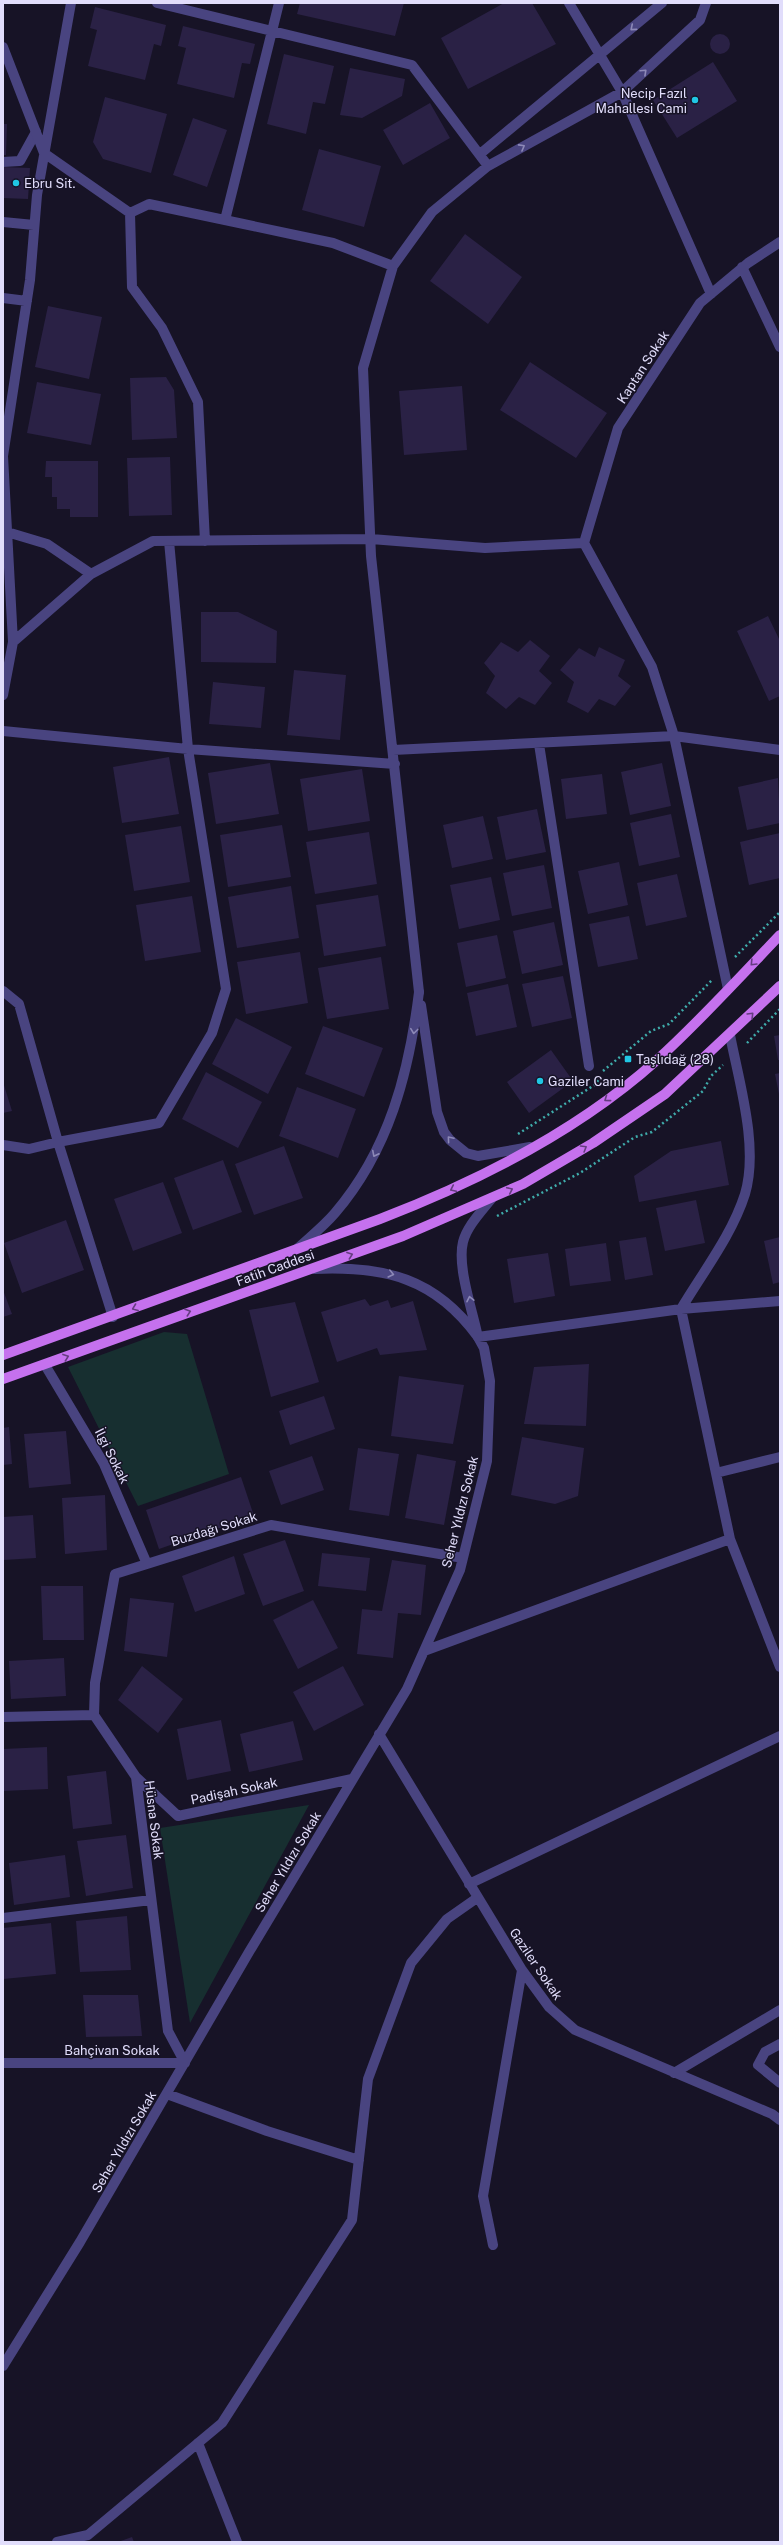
<svg xmlns="http://www.w3.org/2000/svg" width="783" height="2545" viewBox="0 0 783 2545" font-family="'Public Sans',sans-serif">
	<style>
		.green { fill: #172f30 }
		.building { fill: #2a2145 }
		.lines { fill: none; stroke-linecap: round; stroke-linejoin: round }
		.path { stroke: #3facab; stroke-width: 2.5; stroke-dasharray: 2 3; stroke-linecap: butt }
		.service { stroke: #494480; stroke-width: 10 }
		.minor { stroke: #494480; stroke-width: 10 }
		.tertiary { stroke: #494480; stroke-width: 10 }
		.primary { stroke: #c571ee; stroke-width: 10 }
		.oneway { stroke: #8d89b7 }
		.oneway2 { stroke: #653d80 }
		.poi-dot { fill: #20c7e4; stroke: #171326; stroke-width: 1.5 }
		.labels { text-anchor: middle; dominant-baseline: central; stroke-width: 3; stroke-linejoin: round; paint-order: stroke }
		.poi-label { font-size: 13px; fill: #e1ddfb; stroke: #171326; text-anchor: start }
		.street-label { font-size: 13px; fill: #e1ddfb; stroke: #171326 }
	</style>
	<rect width="100%" height="100%" fill="#171326"/>
	<path class="green" d="M164,1332L187,1334L229,1474L138,1506L68,1367Z
		M309,1805L190,2023L160,1828Z"/>
	<path class="building" d="M300,3H404L395,36L297,14Z
		M504,3H532L556,44L468,89L441,38Z
		M95,7L166,25L161,46L154,44L145,80L88,66L97,30L90,28Z
		M183,26L255,44L250,64L242,63L234,98L177,84L186,48L178,46Z
		M710 44a10 10 0 1 1 20 0a10 10 0 1 1-20 0Z
		M284,54L334,66L325,104L313,102L306,134L267,124Z
		M713,62L737,101L677,138L653,100Z
		M350,68L405,79L402,96L362,118L340,115Z
		M105,97L167,114L151,173L103,159L93,142Z
		M430,103L450,138L403,165L383,130Z
		M193,118L227,130L207,187L173,175Z
		M3,124H7L6,155H3Z
		M319,149L381,166L364,227L302,210Z
		M3,167L30,168L28,199L3,198Z
		M465,234L522,277L488,324L430,281Z
		M48,306L102,317L89,379L35,367Z
		M530,362L607,413L576,458L500,410Z
		M166,377L174,390L177,438L132,440L130,378Z
		M37,382L101,394L91,445L27,433Z
		M462,386L467,450L404,455L399,391Z
		M170,457L172,515L129,516L127,458Z
		M46,461H98V517H70V509H57V497H52V477H45Z
		M201,612H238L277,631L276,663L201,662Z
		M768,616L780,641V696L769,701L737,631Z
		M530,640L550,656L539,671L552,683L535,705L519,697L506,709L486,693L495,676L484,663L501,642L518,652Z
		M599,647L625,660L618,676L631,686L615,706L599,699L588,713L567,702L574,682L560,670L579,648L595,657Z
		M294,670L346,675L340,740L287,735Z
		M213,682L265,687L261,728L209,724Z
		M169,757L179,814L122,823L113,767Z
		M270,763L279,814L216,824L208,773Z
		M662,763L671,806L630,815L621,772Z
		M362,769L370,821L308,831L300,779Z
		M602,774L607,814L566,819L561,779Z
		M778,778L780,823L747,830L738,787Z
		M537,809L546,852L506,860L497,817Z
		M671,814L680,857L639,866L630,823Z
		M483,816L493,859L452,868L443,825Z
		M282,825L291,877L228,887L220,835Z
		M181,826L190,882L134,891L125,835Z
		M369,832L377,884L315,894L306,842Z
		M780,833V878L749,885L740,842Z
		M619,862L628,905L588,914L578,871Z
		M544,865L552,908L512,916L503,873Z
		M677,874L687,917L646,926L637,883Z
		M491,877L500,920L459,929L450,885Z
		M291,886L299,938L237,948L228,897Z
		M378,895L386,946L324,956L316,905Z
		M192,896L201,952L145,961L136,905Z
		M629,916L638,959L598,967L589,924Z
		M554,922L563,965L522,974L513,931Z
		M497,935L506,978L466,987L457,943Z
		M300,952L308,1003L246,1014L237,962Z
		M381,957L389,1009L327,1019L318,968Z
		M563,976L572,1018L532,1027L522,984Z
		M508,984L517,1027L476,1036L467,993Z
		M236,1018L292,1047L268,1094L212,1064Z
		M323,1026L383,1048L364,1097L305,1074Z
		M780,1035V1060H778L774,1036Z
		M551,1050L573,1081L529,1113L507,1082Z
		M206,1072L262,1102L238,1148L182,1119Z
		M780,1073V1093L779,1094L775,1074Z
		M3,1082L12,1111L3,1113Z
		M297,1087L356,1109L338,1158L279,1136Z
		M721,1141L729,1185L639,1202L634,1176L671,1151Z
		M284,1146L303,1198L254,1215L235,1164Z
		M223,1160L242,1212L193,1230L174,1178Z
		M163,1182L182,1233L133,1251L114,1199Z
		M696,1200L705,1243L665,1251L656,1208Z
		M66,1220L84,1270L22,1293L4,1243Z
		M646,1237L653,1275L625,1280L619,1241Z
		M780,1237V1282L773,1284L764,1241Z
		M606,1243L611,1281L570,1286L565,1249Z
		M548,1253L555,1296L514,1303L507,1259Z
		M3,1290L12,1314L3,1317Z
		M365,1299L370,1306L388,1300L391,1308L413,1301L427,1350L380,1355L377,1348L337,1362L321,1312Z
		M295,1302L319,1382L271,1397L249,1310Z
		M589,1364L586,1426L524,1424L534,1367Z
		M399,1376L464,1385L453,1444L391,1436Z
		M324,1396L335,1429L290,1445L279,1411Z
		M9,1427L12,1464L3,1465V1428Z
		M66,1431L71,1484L29,1488L24,1434Z
		M522,1437L584,1448L578,1496L555,1504L511,1495Z
		M358,1448L399,1454L389,1516L349,1510Z
		M417,1454L456,1461L444,1525L405,1518Z
		M312,1456L324,1490L281,1505L269,1471Z
		M241,1477L254,1516L159,1549L146,1510Z
		M105,1495L107,1550L65,1554L62,1498Z
		M33,1515L36,1558L3,1560V1517Z
		M285,1540L304,1591L263,1606L243,1554Z
		M322,1553L370,1558L366,1591L318,1586Z
		M234,1556L245,1594L195,1612L182,1576Z
		M392,1560L426,1565L421,1615L398,1613L393,1658L357,1654L362,1609L382,1611Z
		M41,1586H83L84,1640H43Z
		M130,1598L174,1603L167,1657L124,1651Z
		M313,1600L338,1648L298,1669L273,1620Z
		M64,1658L66,1696L11,1699L9,1661Z
		M142,1666L183,1699L158,1733L118,1700Z
		M343,1666L364,1705L314,1731L293,1692Z
		M221,1720L231,1771L187,1780L177,1729Z
		M293,1721L303,1760L249,1772L240,1734Z
		M47,1747L48,1789L3,1791V1749Z
		M106,1771L112,1824L73,1829L67,1776Z
		M126,1835L133,1888L86,1896L77,1841Z
		M65,1855L70,1897L14,1905L9,1863Z
		M127,1916L131,1970L80,1972L76,1921Z
		M51,1923L56,1974L3,1979V1928Z
		M83,1995H138L142,2036L86,2037Z
		M132,2537L134,2542H118Z"/>
	<g class="lines">
		<path class="path" d="M735,957L780,912
			M747,1043L780,1009
			M603,1071L651,1031L669,1024L712,980
			M518,1134L596,1084L600,1077
			M497,1216L580,1173L635,1137L652,1132L703,1091L711,1076L723,1065"/>
		<path class="service" d="M3,162L20,161L36,132
			M780,2044L765,2052L758,2065L780,2083"/>
		<path class="minor" d="M157,3L412,65L488,166
			M569,3L622,92L711,294
			M3,47L44,153L130,213L132,287L162,328L198,402L205,541
			M480,154L662,3
			M130,213L149,204L333,243L393,266
			M225,220L279,3
			M3,222L34,225
			M742,267L780,347
			M3,298L27,301
			M7,532L47,544L91,574
			M584,543L618,428L700,303L748,263L780,242
			M13,642L3,456L30,280L37,195L71,3
			M3,695L13,642L91,574L153,541L371,539L485,548L584,543L652,667L674,736L728,989
			M3,731L188,749L169,541
			M539,744L589,1066
			M393,750L674,736L780,750
			M3,991L19,1004L58,1142L159,1123L212,1033L226,989L188,749L395,764
			M419,992L371,556L363,368L393,266L432,212L488,166L622,92L700,20L706,3
			M3,1145L29,1149L58,1142L113,1317
			M45,1365L104,1464L147,1564
			M716,1473L780,1457
			M730,1539L681,1309L780,1301
			M424,1651L730,1539L780,1667
			M94,1715L95,1683L115,1574L271,1525L463,1558
			M3,1717L94,1715L136,1777L168,2031L185,2063H3
			M379,1734L522,1970L549,2007L575,2030L772,2114L780,2120
			M136,1777L178,1816L352,1779
			M469,1884L780,1736
			M3,1918L151,1900
			M674,2073L780,2010
			M167,2094L267,2131L359,2160
			M493,2245L483,2196L522,1970
			M3,2366L80,2242L249,1952L407,1689L460,1570L487,1461L490,1381L484,1348L478,1337L681,1309C703,1272 732,1235 745,1194C759,1147 739,1082 730,1035
			M198,2443L237,2542
			M57,2542L88,2535L222,2423L352,2220L368,2079L411,1963L447,1919L477,1898"/>
		<path class="tertiary" d="M421,1005L437,1112L444,1132L450,1140L466,1153L478,1156L530,1147
			M298,1248C310,1237 324,1226 335,1213C389,1150 409,1073 419,992
			M315,1269C385,1266 435,1278 478,1337
			M477,1333C472,1309 457,1266 463,1242C467,1226 482,1211 492,1198"/>
		<path class="primary" d="M3,1355L380,1219C479,1181 578,1131 657,1060C700,1021 740,977 780,935
			M3,1379L403,1236L523,1184L593,1143L665,1094L780,986"/>
	</g>
	<defs><path id="oneway-chevron" d="M-2-3.5L2.5 0L-2 3.5" fill="none" stroke-width="1.6" stroke-linecap="round" stroke-linejoin="round"/></defs>
	<g class="oneway">
		<use href="#oneway-chevron" transform="translate(633 28) rotate(140)"/>
		<use href="#oneway-chevron" transform="translate(644 72) rotate(-43)"/>
		<use href="#oneway-chevron" transform="translate(522 147) rotate(-29)"/>
		<use href="#oneway-chevron" transform="translate(414 1031) rotate(97)"/>
		<use href="#oneway-chevron" transform="translate(450 1139) rotate(-130)"/>
		<use href="#oneway-chevron" transform="translate(375 1154) rotate(117)"/>
		<use href="#oneway-chevron" transform="translate(391 1274) rotate(14)"/>
		<use href="#oneway-chevron" transform="translate(470 1299) rotate(-102)"/>
	</g>
	<g class="oneway2">
		<use href="#oneway-chevron" transform="translate(753 963) rotate(134)"/>
		<use href="#oneway-chevron" transform="translate(751 1015) rotate(-45)"/>
		<use href="#oneway-chevron" transform="translate(607 1099) rotate(144)"/>
		<use href="#oneway-chevron" transform="translate(584 1148) rotate(-31)"/>
		<use href="#oneway-chevron" transform="translate(453 1189) rotate(155)"/>
		<use href="#oneway-chevron" transform="translate(510 1190) rotate(-25)"/>
		<use href="#oneway-chevron" transform="translate(350 1255) rotate(-20)"/>
		<use href="#oneway-chevron" transform="translate(135 1308) rotate(159)"/>
		<use href="#oneway-chevron" transform="translate(188 1312) rotate(-19)"/>
		<use href="#oneway-chevron" transform="translate(66 1357) rotate(-20)"/>
	</g>
	<g class="poi-dot">
		<circle cx="695" cy="100" r="4"/>
		<circle cx="16" cy="183" r="4"/>
		<rect x="624" y="1055" width="8" height="8" rx="2"/>
		<circle cx="540" cy="1081" r="4"/>
	</g>
	<g class="labels">
		<g class="poi-label">
			<text x="687" y="93" text-anchor="end">Necip Fazıl<tspan x="687" dy="15">Mahallesi Cami</tspan></text>
			<text x="24" y="183">Ebru Sit.</text>
			<text x="636" y="1059">Taşlıdağ (28)</text>
			<text x="548" y="1081">Gaziler Cami</text>
		</g>
		<g class="street-label">
			<text transform="translate(643 367) rotate(-57)">Kaptan Sokak</text>
			<text transform="translate(275 1268) rotate(-20)">Fatih Caddesi</text>
			<text transform="translate(112 1456) rotate(63)">İlgi Sokak</text>
			<text transform="translate(460 1512) rotate(-76)">Seher Yıldızı Sokak</text>
			<text transform="translate(214 1529) rotate(-17)">Buzdağı Sokak</text>
			<text transform="translate(234 1791) rotate(-12)">Padişah Sokak</text>
			<text transform="translate(154 1820) rotate(83)">Hüsna Sokak</text>
			<text transform="translate(288 1862) rotate(-59)">Seher Yıldızı Sokak</text>
			<text transform="translate(536 1964) rotate(56)">Gaziler Sokak</text>
			<text x="112" y="2050">Bahçivan Sokak</text>
			<text transform="translate(124 2142) rotate(-60)">Seher Yıldızı Sokak</text>
		</g>
	</g>
	<rect width="783" height="2545" fill="none" stroke="#e1ddfb" stroke-width="8"/>
</svg>
